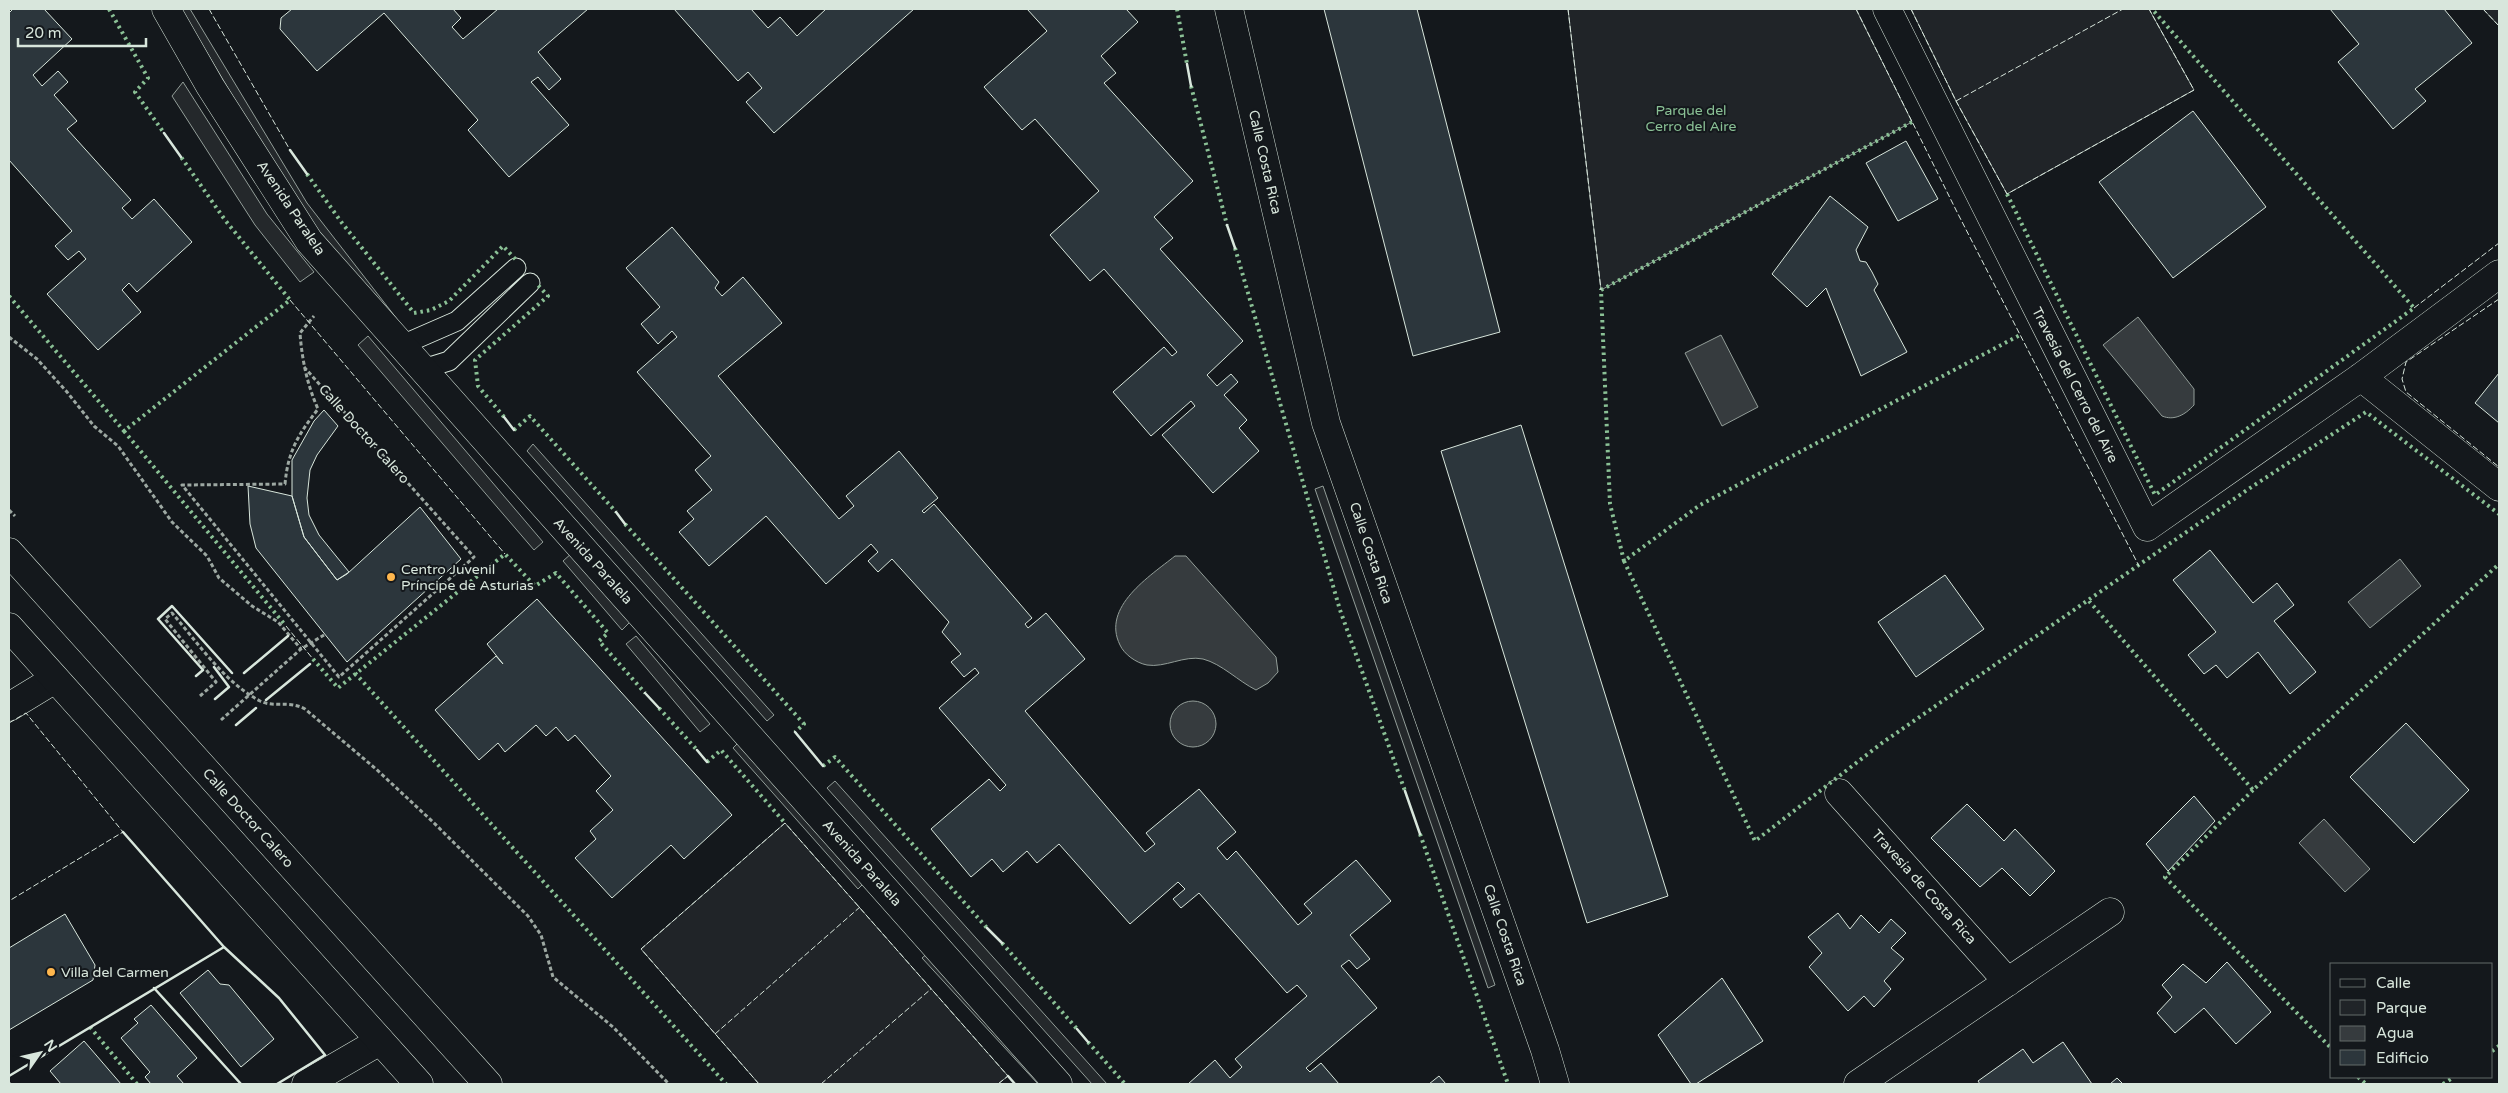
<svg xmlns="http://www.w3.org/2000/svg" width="2508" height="1093" viewBox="0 0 2508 1093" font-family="'Varela Round',sans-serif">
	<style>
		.green { fill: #202428; stroke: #939e99 }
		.parking { fill: #24282b; stroke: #939e99 }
		.water { fill: #363b3e; stroke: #939e99 }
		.building { fill: #2c363c; stroke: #d8e6dc }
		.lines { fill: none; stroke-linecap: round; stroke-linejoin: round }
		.service-casing { stroke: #d8e6dc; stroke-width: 21 }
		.minor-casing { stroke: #d8e6dc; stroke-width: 29 }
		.tertiary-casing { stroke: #d8e6dc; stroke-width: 29 }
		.path { stroke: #9da8a2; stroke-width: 3; stroke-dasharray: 4 2.5; stroke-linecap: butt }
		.service { stroke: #14181c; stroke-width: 19 }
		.minor { stroke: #14181c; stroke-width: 28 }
		.tertiary { stroke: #14181c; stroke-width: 28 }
		.hedge { stroke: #8ac095; stroke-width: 4; stroke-dasharray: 2.5 4; stroke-linecap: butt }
		.fence { stroke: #d8e6dc; stroke-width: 1; stroke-dasharray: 6 2.5; stroke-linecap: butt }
		.wall { stroke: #d8e6dc; stroke-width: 2.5 }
		.poi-dot { fill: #ffb74d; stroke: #14181c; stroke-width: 2 }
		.labels { text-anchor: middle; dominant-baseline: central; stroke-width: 4; stroke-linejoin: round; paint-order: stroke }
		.park-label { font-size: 14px; fill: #8ac095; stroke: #14181c }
		.street-label { font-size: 14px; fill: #d8e6dc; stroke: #14181c }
		.poi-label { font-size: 14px; fill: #d8e6dc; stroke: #14181c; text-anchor: start }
	</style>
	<rect width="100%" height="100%" fill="#14181c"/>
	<path class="green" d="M1568,9H1856L1912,122L1601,290Z
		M1911,9H2149L2194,90L2007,194L1956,101Z
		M2483,9H2499V26Z
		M785,823L1008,1076L998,1084H759L641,949Z"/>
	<path class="parking" d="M181,9H190L307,203L397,319L392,324L298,206Z
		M183,82L267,214L314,272L300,282L255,225L172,96Z
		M368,336L543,542L534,550L358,345Z
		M533,444L774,715L767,721L527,451Z
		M1323,486L1495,985L1488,988L1315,489Z
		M572,553L631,621L622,630L563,561Z
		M636,636L710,724L700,732L626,644Z
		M738,743L863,884L858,889L733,748Z
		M835,781L1107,1084H1092L827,788Z
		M928,953L1048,1084H1038L922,958Z"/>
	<path class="water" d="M2138,317L2194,389V405C2185,415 2174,421 2162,416L2103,345Z
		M1721,335L1758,407L1722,426L1685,353Z
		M1175,556H1186L1276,657L1278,672L1268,683L1256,690C1238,681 1222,664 1203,659C1184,655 1165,668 1147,665C1136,663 1124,654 1120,645C1101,607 1150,576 1175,556Z
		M2400,559L2421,586L2370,628L2348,602Z
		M1170 724a23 23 0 1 1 46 0a23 23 0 1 1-46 0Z
		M2324,819L2370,869L2345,892L2299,843Z"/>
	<path class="building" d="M13,9H44L72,39L33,75L42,86L58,71L68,82L54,95L77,121L67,129L131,200L122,208L132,219L154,199L192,242L137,292L129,283L122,290L141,312L98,350L47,294L86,259L79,251L68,260L55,246L72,231L9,160V13Z
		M292,9H453L461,18L452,27L463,39L498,9H588L538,52L561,79L549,90L538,77L531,82L569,125L509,177L468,130L478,120L384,13L317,71L280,29L281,18Z
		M674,9H751L768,28L780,17L797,36L826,9H914L774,133L746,102L762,88L748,72L738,81Z
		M1027,9H1126L1138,22L1101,56L1116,73L1104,83L1193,181L1154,217L1173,238L1160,249L1243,341L1207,375L1217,386L1231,374L1238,382L1224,395L1247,420L1239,428L1259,451L1213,493L1162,435L1195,406L1191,401L1151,436L1113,392L1164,347L1172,356L1177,352L1104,269L1090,281L1050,235L1099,191L1035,119L1022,130L984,87L1047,31Z
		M1324,9H1417L1500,332L1413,356Z
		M2330,9H2444L2472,43L2415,89L2426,101L2393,129L2338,62L2359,44Z
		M2193,111L2266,207L2173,278L2099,182Z
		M1906,141L1938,199L1898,221L1866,163Z
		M1830,196L1868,227L1856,250L1860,261L1866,262L1872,272L1878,284L1874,290L1907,352L1861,376L1826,288L1807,307L1772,274Z
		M672,227L719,282L715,288L722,296L743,277L782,323L718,376L839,519L854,506L846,496L899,451L938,498L922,511L924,513L934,504L1032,618L1025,624L1028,628L1046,613L1085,659L1025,711L1145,852L1155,844L1146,833L1199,789L1236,832L1217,848L1227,860L1236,851L1298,925L1312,913L1304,904L1356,860L1391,901L1350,935L1370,959L1357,969L1349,960L1341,966L1377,1008L1306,1068L1310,1072L1321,1063L1339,1084H1188L1215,1060L1230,1078L1242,1067L1235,1059L1307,996L1297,985L1287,993L1199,893L1181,908L1173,899L1185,889L1178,882L1130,924L1059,844L1037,863L1027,851L1003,872L992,859L971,877L931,829L989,779L1000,791L1006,785L939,708L979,673L975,668L964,677L951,662L961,654L942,632L949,622L892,559L878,572L868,561L878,552L871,544L826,584L766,516L709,566L679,532L694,519L687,511L712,490L695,470L711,456L637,372L677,337L672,331L658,344L641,324L660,307L626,268Z
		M2499,373V423L2475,403Z
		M324,410L338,426L317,455L310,470L307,498L309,515L319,535L349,572L337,580L304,537L292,496V460L314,421Z
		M1521,425L1668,896L1587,923L1441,451Z
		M248,486L292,496L304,537L337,580L347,574L420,507L461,559L347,662L256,548L250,524Z
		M2210,550L2253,603L2277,583L2294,605L2274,621L2316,672L2290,694L2258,652L2227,678L2216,665L2204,674L2188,655L2216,632L2173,580Z
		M1945,575L1984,629L1916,677L1878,622Z
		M537,599L732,815L684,859L671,845L612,898L575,858L596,839L590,831L613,810L596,791L611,776L575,735L568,741L556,727L546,736L536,725L505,752L498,743L479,760L435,710L496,656L503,664L487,644Z
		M2406,723L2469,790L2414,843L2350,777Z
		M2194,796L2215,821L2168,871L2146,844Z
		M1967,804L2004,841L2015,829L2055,871L2030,896L2002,868L1980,887L1931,838Z
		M1838,913L1850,929L1861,915L1879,933L1891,919L1906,933L1891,948L1904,959L1884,981L1891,989L1874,1007L1864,996L1848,1011L1809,967L1822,953L1808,937Z
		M65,914L95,965L93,980L9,1030V948Z
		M2227,962L2271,1012L2236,1044L2204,1008L2175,1033L2157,1013L2172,997L2162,985L2183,964L2206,983Z
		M208,970L220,984L229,985L274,1039L241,1067L180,993Z
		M1722,978L1763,1041L1696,1084H1691L1658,1035Z
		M151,1005L197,1058L177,1076L184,1084H151L145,1077L150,1072L121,1038L138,1023L134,1019Z
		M84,1041L121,1084H61L50,1071Z
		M2063,1042L2092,1084H1980L1978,1081L2023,1049L2033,1063Z
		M1439,1076L1446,1084H1429Z
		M2117,1078L2123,1084H2110Z"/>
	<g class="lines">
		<defs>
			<path id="service" d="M402,345L457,321L516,268
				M423,369L449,361L530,283"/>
			<path id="minor" d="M166,9L210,86L309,241L1058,1084
				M1229,9L1326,423L1545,1050L1555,1084
				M1887,9L2147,527L2361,377L2499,274
				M2361,377L2499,487
				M9,707L55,679
				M1839,793L2008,982
				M306,1084L380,1041
				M1858,1084L2110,912"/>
			<path id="tertiary" d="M9,552L488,1084
				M9,627L419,1084"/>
		</defs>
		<use href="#service" class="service-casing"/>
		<use href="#minor" class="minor-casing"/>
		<use href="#tertiary" class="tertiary-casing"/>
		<path class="path" d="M9,337L37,359L67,392L94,426L118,446L172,522L207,556L219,578L252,606L278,622L301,649
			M304,367L474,557L339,677L182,485L285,484C288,451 298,435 318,409C307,384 302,360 300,333L314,316
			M9,510L15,516
			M200,696L216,682L165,619L172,613C198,643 224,682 260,701C274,708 289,700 305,709L376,769L433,822L528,916L541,935L553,977L613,1027L669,1084
			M221,720L301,649L324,635"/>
		<use href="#service" class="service"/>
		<use href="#minor" class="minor"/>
		<use href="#tertiary" class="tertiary"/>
		<path class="hedge" d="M109,9L148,78L135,92L164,133
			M1177,9L1187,64
			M1191,86L1227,225
			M1912,122L1601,290L1610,504L1624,561L1700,505L2020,335
			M307,174L342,223L414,313L431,310L449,301L503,246L517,261
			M2007,194L2155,495L2414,308L2152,9
			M1235,248L1340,610L1405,791
			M9,296L124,431L290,300L225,220L181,157
			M504,417L478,386L475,360L548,296L536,283
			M514,430L530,416L616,512
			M124,431L286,626
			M625,524L804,724L795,732
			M1624,561L1755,841L1882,743L2247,490L2366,412L2499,514
			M2089,601L2253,790L2499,564
			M313,659L338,688L505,554L535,586L556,573L608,633L599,641L645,693
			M355,673L726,1084
			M659,708L697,750
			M707,762L721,750L785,823
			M823,766L835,757L987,928
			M2253,790L2165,877L2332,1049
			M1420,834L1508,1084
			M1002,943L1077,1029
			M90,1027L137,1084
			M1088,1042L1125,1084
			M2492,1051L2499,1046
			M2358,1077L2366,1084
			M2443,1084L2454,1077"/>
		<path class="fence" d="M209,9L290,150
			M1568,9L1601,290
			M1856,9L1958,214L2139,566
			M1911,9L1956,101L2007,194L2194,90L2149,9
			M2483,9L2499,26
			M1956,101L2123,9
			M2499,299L2406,362L2402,379L2406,392L2499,467
			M290,300L505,554
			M2414,308L2499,243
			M286,626L313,659
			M9,723L26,713L123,832L9,901
			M715,1034L860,907
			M759,1084L641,949L785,823L1008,1076L998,1084
			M821,1084L931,989"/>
		<path class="wall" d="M1187,64L1191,86
			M164,133L181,157
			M290,150L307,174
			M1227,225L1235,248
			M504,417L514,430
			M616,512L625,524
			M214,667L229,687L215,699
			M244,673L288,636
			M196,676L203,670L158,619L172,606L232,673
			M645,693L659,708
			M266,700L310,664
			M236,725L256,708
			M795,732L823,766
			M697,750L707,762
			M1405,791L1420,834
			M987,928L1002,943
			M224,947L279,998L325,1055L277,1084
			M154,988L241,1084
			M1077,1029L1088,1042
			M9,1076L224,947L123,832
			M1008,1076L1015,1084
			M9,1083L10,1084"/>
	</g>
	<g class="poi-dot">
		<circle cx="391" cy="577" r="5"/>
		<circle cx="51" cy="972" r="5"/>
	</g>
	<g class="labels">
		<g class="park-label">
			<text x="1691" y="110">Parque del<tspan x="1691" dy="16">Cerro del Aire</tspan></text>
		</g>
		<g class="street-label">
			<text transform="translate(1265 162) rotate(77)">Calle Costa Rica</text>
			<text transform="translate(291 208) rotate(56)">Avenida Paralela</text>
			<text transform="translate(2075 385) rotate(63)">Travesía del Cerro del Aire</text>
			<text transform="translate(364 434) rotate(48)">Calle Doctor Calero</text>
			<text transform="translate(1371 553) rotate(71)">Calle Costa Rica</text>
			<text transform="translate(593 561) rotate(48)">Avenida Paralela</text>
			<text transform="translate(248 818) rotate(48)">Calle Doctor Calero</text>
			<text transform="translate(862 863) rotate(48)">Avenida Paralela</text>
			<text transform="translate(1924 887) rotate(48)">Travesía de Costa Rica</text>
			<text transform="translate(1505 935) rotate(71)">Calle Costa Rica</text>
		</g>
		<g class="poi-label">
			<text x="401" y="569">Centro Juvenil<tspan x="401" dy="16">Príncipe de Asturias</tspan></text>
			<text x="61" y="972">Villa del Carmen</text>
		</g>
	</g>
	<rect width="2508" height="1093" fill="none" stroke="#d8e6dc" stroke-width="20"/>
	<rect x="2330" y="963" width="162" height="115" fill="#14181c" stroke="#626a69"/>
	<rect x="2340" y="979" width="25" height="8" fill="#14181c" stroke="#626a69"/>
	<text x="2376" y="988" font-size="15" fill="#d8e6dc">Calle</text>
	<rect x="2340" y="1000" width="25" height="15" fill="#202428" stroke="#626a69"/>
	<text x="2376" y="1013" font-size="15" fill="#d8e6dc">Parque</text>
	<rect x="2340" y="1026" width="25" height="15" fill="#363b3e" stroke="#626a69"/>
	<text x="2376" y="1038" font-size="15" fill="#d8e6dc">Agua</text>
	<rect x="2340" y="1050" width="25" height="15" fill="#2c363c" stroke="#626a69"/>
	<text x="2376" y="1063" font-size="15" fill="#d8e6dc">Edificio</text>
	<g transform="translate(40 1053) rotate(56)" stroke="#14181c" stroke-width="4" paint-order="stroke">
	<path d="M0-4L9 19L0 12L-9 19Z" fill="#d8e6dc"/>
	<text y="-8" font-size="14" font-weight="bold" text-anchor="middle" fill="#d8e6dc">N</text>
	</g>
	<path d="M18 38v8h128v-8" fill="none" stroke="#d8e6dc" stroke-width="2.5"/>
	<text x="25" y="38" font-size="15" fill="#d8e6dc" stroke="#14181c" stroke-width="4" paint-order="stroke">20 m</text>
</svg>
